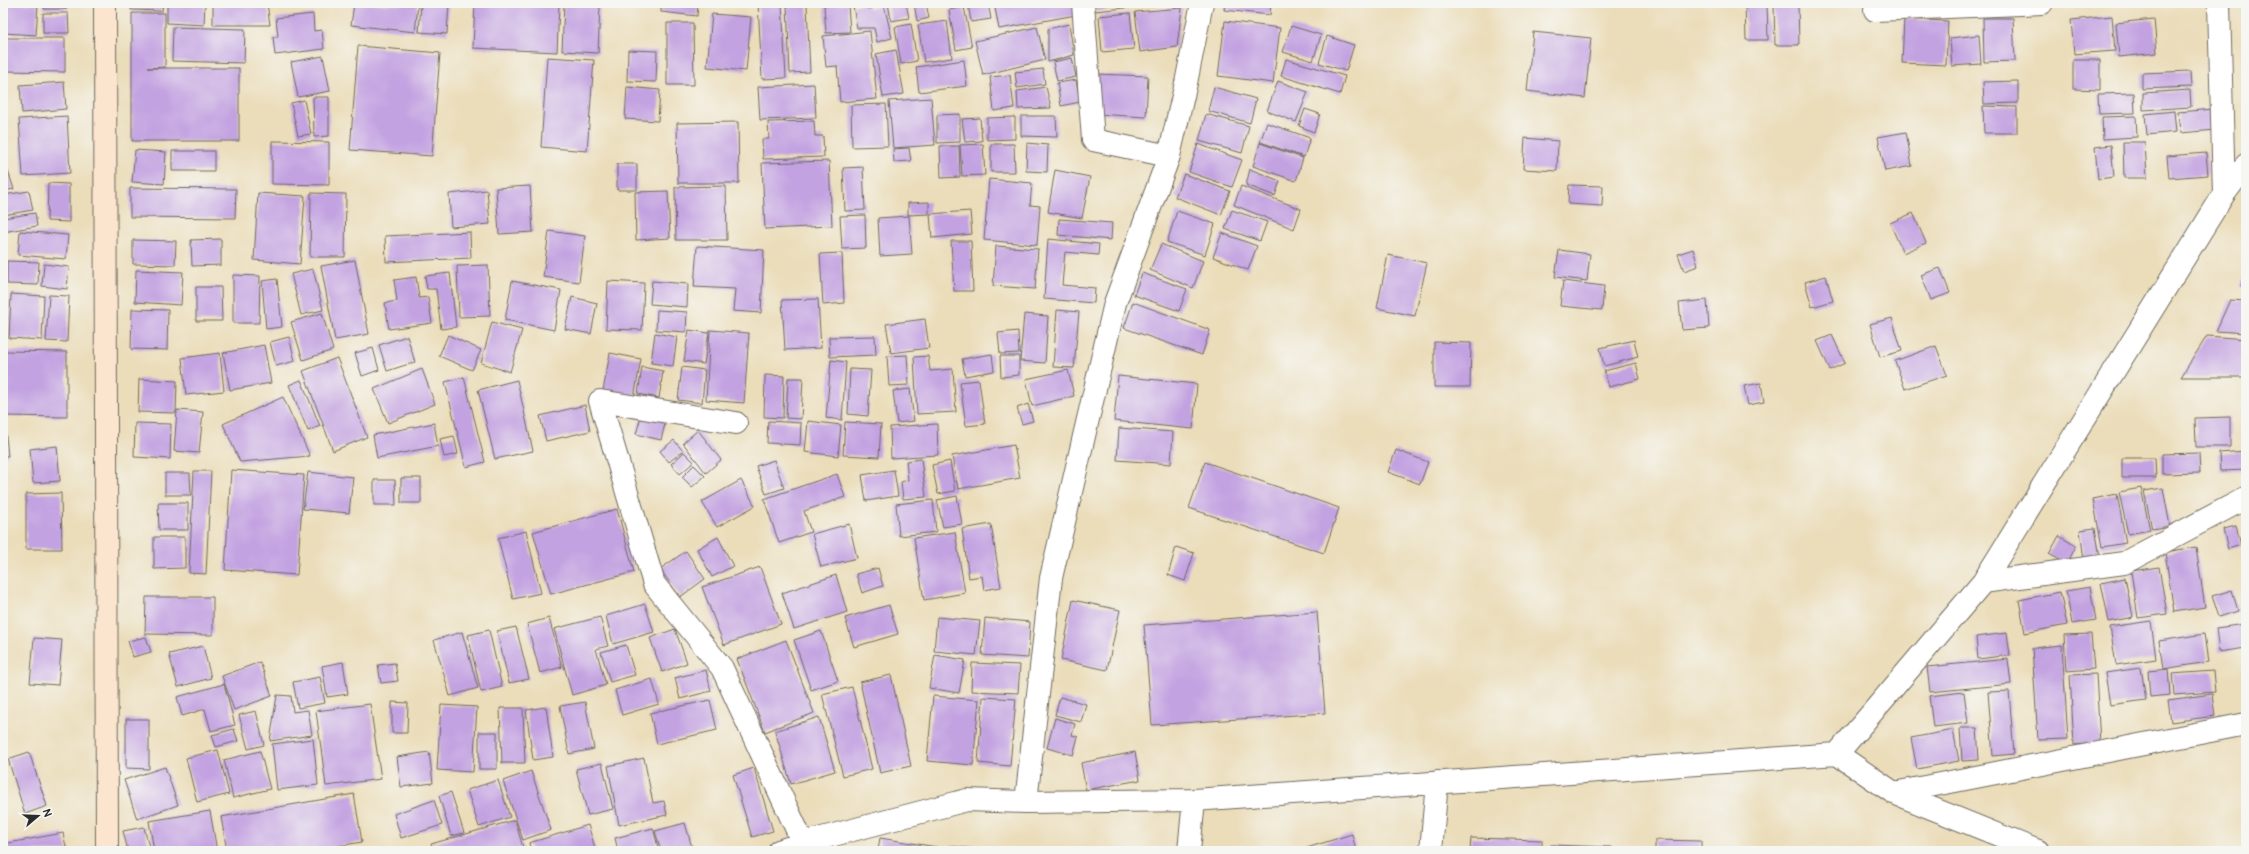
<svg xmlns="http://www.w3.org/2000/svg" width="2249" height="854" viewBox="0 0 2249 854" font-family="Pangolin,sans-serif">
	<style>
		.building { fill: #c3a2e1 }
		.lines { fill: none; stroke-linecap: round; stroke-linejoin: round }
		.minor-casing { stroke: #6e695d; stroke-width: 24 }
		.secondary-casing { stroke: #6e695d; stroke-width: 24 }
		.minor { stroke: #fff; stroke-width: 22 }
		.secondary { stroke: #fce5cf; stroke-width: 22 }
	</style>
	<rect width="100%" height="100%" fill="#f6f6f2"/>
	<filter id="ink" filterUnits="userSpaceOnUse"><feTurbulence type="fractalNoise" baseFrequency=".025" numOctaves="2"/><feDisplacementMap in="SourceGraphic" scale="8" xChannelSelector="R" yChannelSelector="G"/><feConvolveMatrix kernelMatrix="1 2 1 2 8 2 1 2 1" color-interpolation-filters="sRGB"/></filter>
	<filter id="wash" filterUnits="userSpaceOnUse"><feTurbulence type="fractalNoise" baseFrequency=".012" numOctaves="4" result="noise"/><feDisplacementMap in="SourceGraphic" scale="16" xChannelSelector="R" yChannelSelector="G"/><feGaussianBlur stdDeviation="0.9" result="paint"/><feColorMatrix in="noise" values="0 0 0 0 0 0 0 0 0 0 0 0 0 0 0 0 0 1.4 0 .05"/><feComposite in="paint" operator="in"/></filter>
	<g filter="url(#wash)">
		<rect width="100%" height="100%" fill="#ebddba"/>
		<g id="blocks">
			<path class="building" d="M3,3L38,4L36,35L3,33Z
				M44,3H68L67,9H44Z
				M131,3H163L162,11L131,10Z
				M167,3H205L204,25L167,23Z
				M213,3H267L270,25H213Z
				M354,3L418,5L415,32L351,25Z
				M421,3H449L447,34L419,32Z
				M475,3L559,5L557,52L473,48Z
				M661,3H698L697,16L661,12Z
				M758,3H782L786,78L762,79Z
				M867,3L868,9L884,5L892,38L877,42L874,28H857L853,6Z
				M888,3H906L909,18L891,21Z
				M914,3H926L929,18L917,21Z
				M968,3H988L991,19L971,22Z
				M994,3H1074L1076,15L999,29Z
				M1094,3H1165L1166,4L1095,11Z
				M1225,3H1271L1270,15L1224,10Z
				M1745,3H1767L1768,40H1746Z
				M564,4L600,6L598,53L562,51Z
				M848,4L850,32L826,33L824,5Z
				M1798,4L1799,45H1775L1774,5Z
				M807,5L810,72L790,73L787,6Z
				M964,7L972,47L956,50L949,10Z
				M1182,8L1177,47L1140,52L1135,12Z
				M43,13H68L69,33H43Z
				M132,13H165V67L148,68H239V141H132Z
				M1130,13L1134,49L1102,52L1099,16Z
				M313,14L314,31L322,30L324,49L275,55L273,37H278L276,18Z
				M712,14L751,17L746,71L707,67Z
				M2112,16L2115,51L2074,54L2071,20Z
				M1983,18H2013L2015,61L1984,62Z
				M1904,19L1948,21L1946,65L1902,63Z
				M2154,19L2157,53L2119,57L2116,23Z
				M947,21L952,58L924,62L918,25Z
				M1225,21L1280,28L1273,83L1218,76Z
				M667,23H693L694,85H667Z
				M911,24L917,61L901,64L895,27Z
				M1069,24L1074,55L1048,62V29Z
				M1291,26L1321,35L1313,61L1283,52Z
				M173,27L245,29L244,63L172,61Z
				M1037,27L1045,60L983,75L975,41Z
				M870,31L877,99L840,102L837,66L826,67L823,36Z
				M1533,32L1591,38L1585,98L1527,91Z
				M1979,35L1981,64L1952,66L1950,38Z
				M1327,36L1354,45L1346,71L1319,63Z
				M3,38H65V72L3,71Z
				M358,46L440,53L432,156L350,150Z
				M628,50L657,51L656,82L627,81Z
				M896,50L904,94L883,97L876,54Z
				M323,56L330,91L298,97L291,62Z
				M547,57L594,60L587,151L541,147Z
				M1072,58L1076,77L1057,81L1053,62Z
				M1286,59L1345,76L1340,94L1281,76Z
				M964,60L967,86L919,92L916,67Z
				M2073,60H2100V90L2073,89Z
				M1043,69L1045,84L1017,88L1015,72Z
				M2190,71L2191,87L2142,89V73Z
				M1096,74L1148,76L1146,117L1095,114Z
				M1010,75L1014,108L994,111L990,77Z
				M1076,80L1080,102L1061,106L1057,83Z
				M1278,81L1308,92L1296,122L1267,111Z
				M2018,81V103L1984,104L1983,82Z
				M64,82L66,109L22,113L20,85Z
				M814,84L816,118L760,120L758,87Z
				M627,87L660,90L658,121L625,119Z
				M1046,87L1051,108L1018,109L1017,91Z
				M1214,87L1256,99L1250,123L1208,111Z
				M2190,90L2191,107L2143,110V93Z
				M2134,93L2135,113L2099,114L2098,94Z
				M313,97H329V136L314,137Z
				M931,98L935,145L893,148L889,101Z
				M304,100L311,134L298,136L291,103Z
				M886,104L888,146L852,147L851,105Z
				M1983,106L2017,107V133H1984Z
				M1305,109L1320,114L1314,132L1299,126Z
				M2214,109L2216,130L2180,133L2178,112Z
				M2174,111L2176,132L2147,135L2145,114Z
				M960,114V142L937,143V115Z
				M1206,114L1249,126L1242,153L1199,141Z
				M67,116L70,173L23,176L19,119Z
				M1021,116H1056L1057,137L1021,136Z
				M2136,116L2137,137L2103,139L2102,117Z
				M1015,117V139L987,140V118Z
				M980,118L982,141L965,142L962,119Z
				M814,121L815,136H823L824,157L763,159L762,139H769L768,122Z
				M738,122L739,183H678L677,123Z
				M1267,123L1310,138L1304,157L1260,142Z
				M1906,132L1912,166L1885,171L1878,137Z
				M1525,138L1558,141L1557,171L1523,169Z
				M272,141L329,142V185L272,184Z
				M2123,142H2145L2147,178H2124Z
				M1027,143L1048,145L1047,172L1026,171Z
				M1260,143L1303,158L1296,181L1253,166Z
				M983,144L985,175L962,176L960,145Z
				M991,144H1014L1015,172H991Z
				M1198,144L1242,160L1232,187L1189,172Z
				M2111,145L2114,177L2098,179L2095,147Z
				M940,146H959L960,177L941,178Z
				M909,148L911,161L894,162L893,149Z
				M135,150L166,152L164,184L132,182Z
				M172,151H214V171H172Z
				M2206,153L2208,175L2169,178L2167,156Z
				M3,156L14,189L3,191Z
				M829,161L832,226L765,229L762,163Z
				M617,164H637V190H617Z
				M863,167L865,210L845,211L843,168Z
				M1250,169L1280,181L1275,196L1246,185Z
				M1055,170L1090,177L1082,218L1048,212Z
				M1184,174L1230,191L1221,215L1175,197Z
				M989,179L1032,183L1030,205L1040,206L1037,245L984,240Z
				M48,183L69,184V222L47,221Z
				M1569,185L1603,186L1602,206L1568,204Z
				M530,186L533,232L499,234L496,188Z
				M726,186L727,240H676L675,187Z
				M1241,186L1301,209L1294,229L1234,205Z
				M130,188L236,189L235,218L130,217Z
				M487,190L490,224L451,227L449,194Z
				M29,191L33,210L3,215V195Z
				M668,191L670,238L636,240L635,192Z
				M258,193L305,196L300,264L254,260Z
				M311,193L346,194L345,257H310Z
				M929,202V214L908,215V203Z
				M1232,210L1267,222L1260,241L1225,229Z
				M970,211L972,234L932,238L930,214Z
				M1177,211L1215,224L1205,255L1167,242Z
				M35,213L37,226L3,232V218Z
				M1913,213L1926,243L1903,253L1890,223Z
				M865,215L866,248L842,249L840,216Z
				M909,216L912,254L880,256L878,218Z
				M1059,219L1112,223L1111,240L1058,235Z
				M20,231L68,235L66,259L18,255Z
				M549,231L585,236L579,282L543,277Z
				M470,232L471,258L386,262L385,236Z
				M1222,233L1257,246L1248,270L1213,257Z
				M221,239V265L192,266L191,240Z
				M1048,239L1099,244L1098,255L1065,252L1062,285L1095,288L1094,303L1044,299Z
				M133,240L176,241L175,265L133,264Z
				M951,241H971L973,291H954Z
				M1161,244L1203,261L1193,288L1150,270Z
				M697,246L764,250L761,313L733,311L735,289L694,287Z
				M996,246L1038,249L1035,289L993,286Z
				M1693,249L1698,266L1684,271L1678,254Z
				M1559,250L1590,254L1587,281L1555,277Z
				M842,253L844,303L823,305L820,254Z
				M1388,255L1427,263L1415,316L1377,308Z
				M355,260L369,334L335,340L321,266Z
				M7,261L39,262L38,285L7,284Z
				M44,264L69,267L67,289L42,286Z
				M488,265L490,316L459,317L457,266Z
				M1940,268L1950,293L1931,300L1921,275Z
				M313,269L323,310L301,315L291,274Z
				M136,270L183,272L181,305L135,302Z
				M2245,270H2246V287L2241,286Z
				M450,273L456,327L441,329L436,289H427L425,276Z
				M1142,273L1187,289L1179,311L1134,295Z
				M233,275L260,276L259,323H233Z
				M1826,276L1833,301L1812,307L1805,282Z
				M416,277L419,298L428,297L432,323L389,329L385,303L397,301L394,280Z
				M277,279L282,327L266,329L262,281Z
				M512,281L561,290L554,330L505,320Z
				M608,281L644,283L642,330L606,329Z
				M652,281L688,284L687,307L650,304Z
				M1563,281L1604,286L1602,310L1560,306Z
				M196,287H221L222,321H196Z
				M11,294L44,296L42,340L9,338Z
				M49,295L69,296L67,342L46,341Z
				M572,297L597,303L591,334L565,329Z
				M818,299L821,348L785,350L782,300Z
				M1707,300L1709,328L1682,330L1679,303Z
				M2230,300L2246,301V333L2216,331Z
				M1133,302L1210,330L1202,355L1124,328Z
				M132,309L168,310L167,350L131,349Z
				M657,310L687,312L686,332L656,330Z
				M1057,310L1079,312L1074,368L1053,367Z
				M322,313L333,350L303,360L291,322Z
				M1024,314L1048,316L1045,363L1020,361Z
				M1892,318L1902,351L1880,357L1870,324Z
				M925,319L929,348L891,353L886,324Z
				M492,322L522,330L510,372L481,363Z
				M689,330L709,333L704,364L684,361Z
				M710,330L749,333L744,403L706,400Z
				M1018,331L1019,353L1000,354L998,333Z
				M655,333L677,337L673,366L651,363Z
				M448,335L481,350L472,370L439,356Z
				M1832,335L1845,363L1830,370L1817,341Z
				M407,336L415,362L387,371L379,345Z
				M875,336L876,355L830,357L829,337Z
				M2207,336L2246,339V377H2181Z
				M289,337L295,361L276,366L270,342Z
				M1634,340L1638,357L1604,366L1600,348Z
				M1434,342L1471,343L1470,387H1434Z
				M264,345L271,383L230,390L223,353Z
				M1936,346L1947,375L1905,389L1895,361Z
				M373,348L379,370L362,376L355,353Z
				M3,351L67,352V417L3,416Z
				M220,353L224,391L186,395L182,358Z
				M610,353L641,359L634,398L603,391Z
				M992,354L994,371L965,376L962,359Z
				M907,355L909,385L889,386L887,356Z
				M928,356L930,371L953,369L956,412L917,414L914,357Z
				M1000,356H1019V375L1001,377Z
				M337,358L367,437L333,451L303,371Z
				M831,360L846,362L842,420L826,418Z
				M1636,363L1640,379L1609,387L1604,371Z
				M642,367L663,371L659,398L638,394Z
				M682,367L705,370L702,403L678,400Z
				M422,369L435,404L388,423L374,389Z
				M850,369L871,370L868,416L848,414Z
				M1068,370L1074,396L1032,406L1026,379Z
				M765,375L784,376L783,418L764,417Z
				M1118,376L1197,384L1193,429L1114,421Z
				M464,377L485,462L466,467L445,382Z
				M788,378H803L801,419L786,418Z
				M139,379L177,381L176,413L138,412Z
				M301,380L320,426L308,431L289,385Z
				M517,380L533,451L495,459L478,390Z
				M979,380L985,424L966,426L960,382Z
				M1761,383L1764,402L1748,405L1744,386Z
				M910,389L914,421L897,423L893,391Z
				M283,397L310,456L240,462L223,424Z
				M1028,404L1033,421L1022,424L1017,408Z
				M585,405L590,431L546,441L540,416Z
				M177,410L203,412L199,453L174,451Z
				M642,413L666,420L661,440L636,434Z
				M2230,417V447H2196L2195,418Z
				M768,421L801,423L800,445L767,443Z
				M808,421L841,425L838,456L805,452Z
				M845,422L881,424L879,457L843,455Z
				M135,423L171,424L170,459L134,457Z
				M434,423L438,446L377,458L373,435Z
				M937,424L938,455L891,458L890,427Z
				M3,426H5L8,456H3Z
				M1119,428L1173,432L1171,464L1117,460Z
				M698,430L721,460L706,473L683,443Z
				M454,436L458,454L444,457L440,439Z
				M674,440L683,451L669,462L660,451Z
				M1014,445L1020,478L958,489L952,456Z
				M57,446L60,481L33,483L30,449Z
				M1396,450L1428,462L1420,484L1388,472Z
				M2246,451V470L2220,471L2219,453Z
				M684,452L694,462L680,474L671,464Z
				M2199,453L2200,473L2162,474V454Z
				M2122,458H2155L2156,478H2122Z
				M921,459L926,497L903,499L901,482L908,480L906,461Z
				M774,460L784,488L766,494L756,466Z
				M950,461L955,491L938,494L932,465Z
				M1205,462L1339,508L1324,553L1189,508Z
				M694,465L705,476L692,487L682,477Z
				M231,470L304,475L297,575L225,570Z
				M894,470L898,496L866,501L862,475Z
				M194,471H211L206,574L189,573Z
				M308,472L353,477L349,513L303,509Z
				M165,473H190L191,495H165Z
				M837,474L845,497L804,511L811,532L779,543L764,499Z
				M401,478H421V503H401Z
				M374,480H395L396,505H374Z
				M741,480L755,506L717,527L702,502Z
				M2141,488L2150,530L2128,534L2119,492Z
				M2163,488L2170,526L2152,529L2144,491Z
				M61,493L62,549H26V494Z
				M2117,494L2126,543L2102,547L2093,499Z
				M957,496L962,524L943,527L937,500Z
				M933,500L936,532L899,536L896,504Z
				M158,503H188V530H159Z
				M617,509L634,572L551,594L533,532Z
				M849,524L857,558L821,567L812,534Z
				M991,524L1001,587L984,590L982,576L969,578L962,529Z
				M2236,526L2241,545L2228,549L2223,529Z
				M2095,528L2100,557L2084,560L2080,530Z
				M526,531L541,593L513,599L498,538Z
				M955,532L965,593L924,600L914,538Z
				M2059,536L2076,546L2067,564L2049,554Z
				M154,537H185V568L154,569Z
				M718,537L733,566L712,577L697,549Z
				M1176,547L1194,553L1185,581L1168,575Z
				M2196,547L2205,607L2174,612L2165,552Z
				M686,551L705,579L680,597L660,569Z
				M760,567L781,624L724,645L702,587Z
				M2159,567L2167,614L2138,618L2131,571Z
				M878,568L883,586L862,593L856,574Z
				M836,575L847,612L794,629L782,593Z
				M2125,578L2133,617L2109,622L2101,583Z
				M2090,587L2096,620L2072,624L2066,591Z
				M2232,590L2238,611L2219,617L2212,596Z
				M2060,592L2067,625L2025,633L2019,600Z
				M146,597H213V635L145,634Z
				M1073,600L1120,610L1107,670L1061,660Z
				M645,604L654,632L613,644L606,616Z
				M889,605L898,634L854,647L845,618Z
				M1317,612L1325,713L1152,725L1144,625Z
				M600,617L608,646L596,649L606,685L572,695L554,629Z
				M937,617L980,621L976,655L934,651Z
				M549,618L562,667L540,673L527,624Z
				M985,618L1030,622L1028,658L982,655Z
				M2151,621L2156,659L2116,665L2110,627Z
				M2245,624L2246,648L2219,652L2216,628Z
				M516,627L529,679L509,683L497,631Z
				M675,629L687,663L662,672L650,638Z
				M489,630L502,687L481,692L468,635Z
				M821,631L838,681L811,690L794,640Z
				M462,632L478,688L450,696L434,640Z
				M2007,633L2010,655L1978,659L1976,637Z
				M2091,634L2094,669L2066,671L2064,635Z
				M2204,634L2208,662L2163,669L2159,641Z
				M146,637L151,652L133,657L128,641Z
				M34,638L62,640L58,685L30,683Z
				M786,640L814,713L765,732L737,659Z
				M626,645L635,675L610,682L601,652Z
				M2062,645L2068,739L2038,740L2032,648Z
				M203,646L211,678L178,687L169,654Z
				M935,655L965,660L959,693L929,688Z
				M2008,659L2011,684L1930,692L1927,667Z
				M260,662L272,696L234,710L222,676Z
				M343,662L348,694L327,697L322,666Z
				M395,663L398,681L381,683L378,665Z
				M972,663L1020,665L1018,693L971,691Z
				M2141,668L2146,700L2110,705L2105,673Z
				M2168,669L2170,695L2150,697L2148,671Z
				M706,670L711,691L680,699L675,678Z
				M2213,671L2215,692L2174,695L2172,674Z
				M2096,674L2100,743L2074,745L2070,675Z
				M891,675L911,766L880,773L860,682Z
				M320,677L325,703L298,708L293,682Z
				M652,679L659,704L622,715L615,690Z
				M224,684L235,725L211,731L205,709L182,716L177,697Z
				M852,687L872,769L843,776L822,694Z
				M2009,691L2014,754L1993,756L1988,692Z
				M1964,692L1968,723L1933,727L1929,696Z
				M2212,694L2215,716L2171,722L2168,700Z
				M277,695L291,696L293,712L308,710L312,735L270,741Z
				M933,696L979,700L973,765L927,761Z
				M983,697L1016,699L1010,766L978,763Z
				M1060,697L1086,704L1081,722L1055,715Z
				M710,700L717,730L657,744L650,713Z
				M392,702L408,703L407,733H392Z
				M585,702L594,749L569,754L560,706Z
				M370,704L381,779L326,786L316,711Z
				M441,705L477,707L473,772L437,770Z
				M546,707L553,757L533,760L526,710Z
				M500,708H523L525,763H502Z
				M256,711L264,745L248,749L239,715Z
				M819,717L835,771L791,784L775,731Z
				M1055,718L1075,724L1072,735L1078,737L1073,755L1047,748Z
				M126,719H149V769L126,768Z
				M1960,728H1977L1979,760L1962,761Z
				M234,729L238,741L216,747L212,735Z
				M1953,730L1959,761L1917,769L1911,738Z
				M479,732H497V769H479Z
				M313,739L318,785L277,790L272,744Z
				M218,750L229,794L197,802L186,758Z
				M260,751L270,789L233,798L224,760Z
				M29,752L47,806L25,814L8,759Z
				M429,752L433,783L401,787L397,757Z
				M1135,752L1140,780L1086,790L1081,763Z
				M644,758L653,803L664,801L667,815L619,825L608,766Z
				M602,763L613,809L588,815L576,769Z
				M165,767L178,805L137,819L124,780Z
				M754,768L773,831L752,837L733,775Z
				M531,771L551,830L523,840L503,781Z
				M498,780L510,817L479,827L467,790Z
				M451,792L464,833L451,836L439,796Z
				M354,794L362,842L308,851H227L221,817Z
				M434,800L442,825L401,838L394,814Z
				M210,811L217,851H154L149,821Z
				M515,820L524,851H434L431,844Z
				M685,823L693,851H661L655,831Z
				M588,825L596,851H531L529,843Z
				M144,827L150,851H128L123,831Z
				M653,828L659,851H618L615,838Z
				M63,833L67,851H3V844Z
				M1352,834L1356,851H1297Z
				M880,838L937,847L936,851H878Z
				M1471,838L1542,840V851H1470Z
				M1655,840L1701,841V851H1655Z
				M1551,845L1612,847V851H1550Z
				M951,846L985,850V851H951Z"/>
		</g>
	</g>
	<g filter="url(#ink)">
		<use href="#blocks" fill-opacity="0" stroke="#6e695d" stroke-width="1"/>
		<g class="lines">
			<defs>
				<path id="minor" d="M1083,3L1093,140L1169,156
					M1876,3L1875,10L2042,3
					M2219,3L2224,194
					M736,423L600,401L654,584L722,668L803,843
					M1983,582L2124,563L2246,498
					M1837,754L1894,793L2038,851
					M1894,793L2246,724
					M1194,800L1837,754L1983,582L2224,194L2246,165
					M1026,802L1051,578L1115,303L1169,156L1186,83L1202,3
					M779,851L803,843L967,800L1026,802L1194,800L1189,851
					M1431,851L1437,782"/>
				<path id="secondary" d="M105,3L107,851"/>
			</defs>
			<use href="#minor" class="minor-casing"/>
			<use href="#secondary" class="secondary-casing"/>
			<use href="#minor" class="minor"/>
			<use href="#secondary" class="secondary"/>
		</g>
	</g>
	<rect width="2249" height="854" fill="none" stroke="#f6f6f2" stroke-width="16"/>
	<g transform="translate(38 816) rotate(71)" stroke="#f6f6f2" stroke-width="3" paint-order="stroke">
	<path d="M0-3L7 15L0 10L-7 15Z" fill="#2b2b2b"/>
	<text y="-6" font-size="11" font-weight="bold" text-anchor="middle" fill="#2b2b2b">N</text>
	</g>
</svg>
